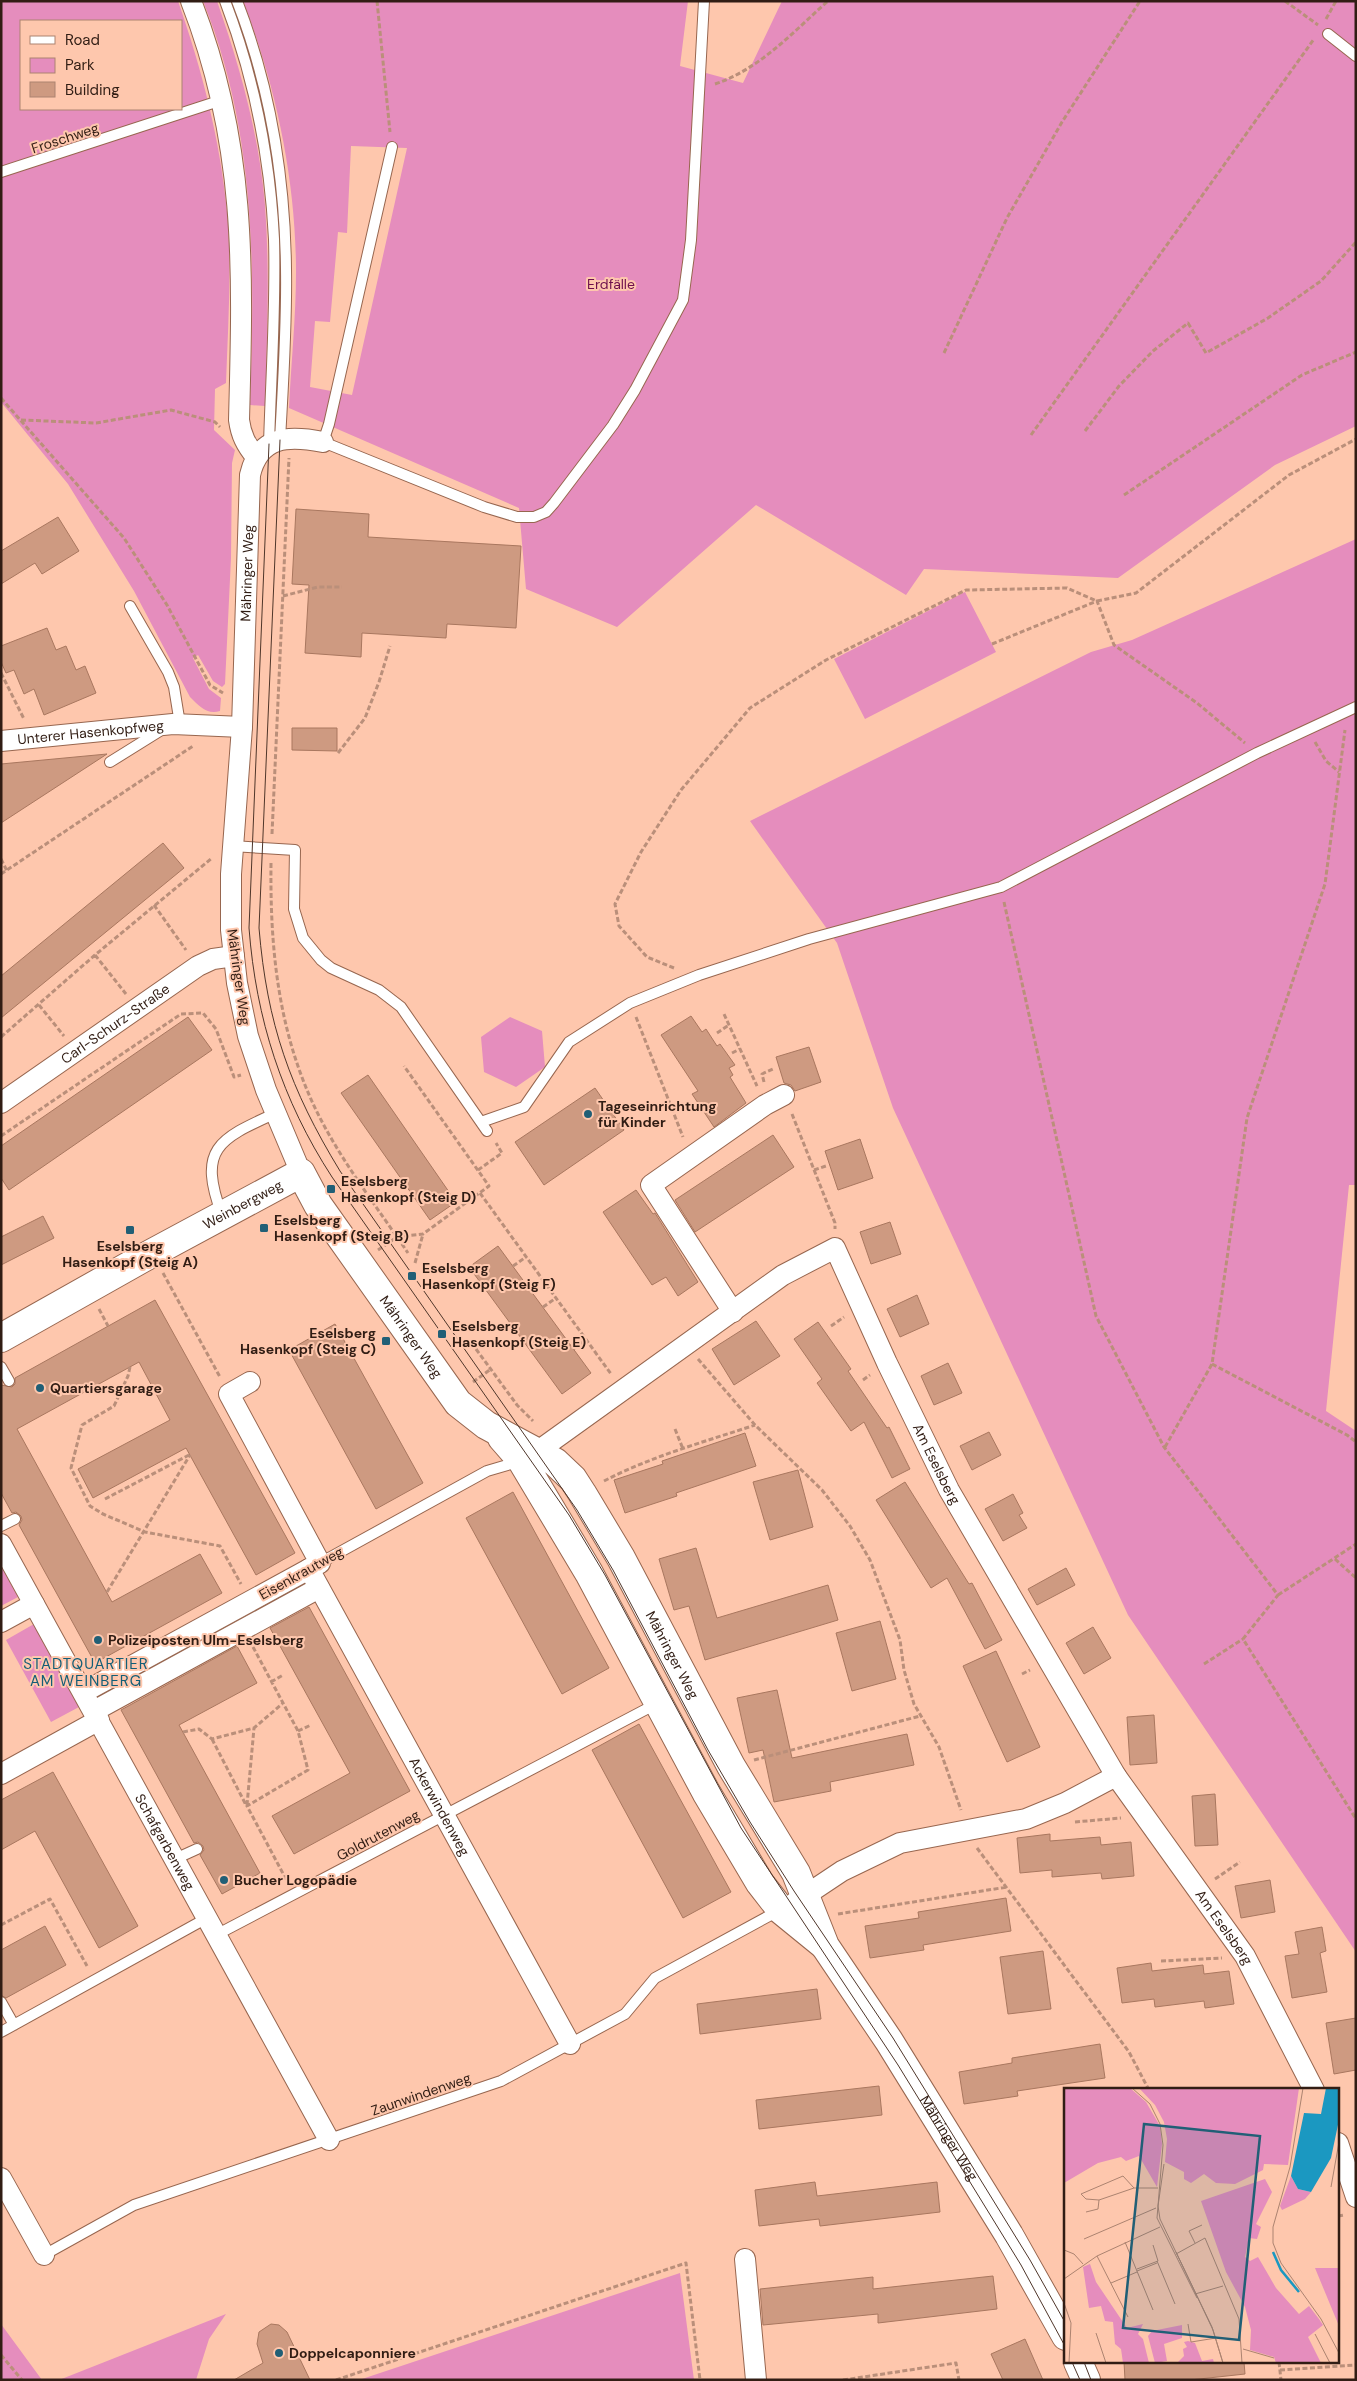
<svg xmlns="http://www.w3.org/2000/svg" width="1357" height="2381" viewBox="0 0 1357 2381" font-family="'DM Sans',sans-serif">
	<style>
		.green { fill: #e58dbd; fill-rule: evenodd }
		.building { fill: #ce9a81; stroke: #a9775f }
		.lines { fill: none; stroke-linecap: round; stroke-linejoin: round }
		.lane-casing { stroke: #97664f; stroke-width: 12 }
		.street-casing { stroke: #97664f; stroke-width: 22 }
		.secondary-casing { stroke: #97664f; stroke-width: 30 }
		.path { stroke: #ba8f7a; stroke-width: 3; stroke-dasharray: 5 2.5; stroke-linecap: butt }
		.lane { stroke: #fff; stroke-width: 10 }
		.street { stroke: #fff; stroke-width: 20 }
		.secondary { stroke: #fff; stroke-width: 28 }
		.tram { stroke: #4f362a; stroke-width: 1 }
		.poi-dot { fill: #215f76; stroke: #fec7ad; stroke-width: 2 }
		.labels { text-anchor: middle; dominant-baseline: central; stroke-width: 4; stroke-linejoin: round; paint-order: stroke }
		.street-label { font-size: 14px; fill: #311d14; stroke: #fec7ad }
		.park-label { font-size: 14px; fill: #6e0f4d; stroke: #fec7ad }
		.poi-label { font-size: 14px; font-weight: bold; fill: #311d14; stroke: #fec7ad; text-anchor: start }
		.neighbourhood-label { font-size: 15px; letter-spacing: 1px; fill: #135e77; stroke: #fec7ad }
		.inset-river { fill: none; stroke: #1b98c1; stroke-width: 2.5 }
		.inset-road { fill: none; stroke: #ac8370; stroke-width: 1 }
		.view { fill: #215f76; fill-opacity: 0.15; stroke: #215f76; stroke-width: 2.5 }
		.inset-edge { fill: none; stroke: #311d14; stroke-width: 2.5 }
	</style>
	<rect width="100%" height="100%" fill="#fec7ad"/>
	<path class="green" d="M1,1H178C202,70 220,139 227,212C232,268 228,326 226,383L215,389L214,430L235,450L232,463L231,558L225,684L222,687L213,681L198,655L193,658L209,689L221,698L220,711C207,715 199,706 190,697L134,591L68,484L1,402ZM21,21H181V109H21Z
		M203,1H217C240,67 259,134 265,205C270,272 267,339 265,406L250,405C255,267 256,132 203,1Z
		M243,1H688L680,66L743,83L782,1H1356V426L1275,465L1118,578L924,569L906,595L756,505L617,627L526,589L519,508L289,408C291,363 296,317 296,272C296,181 276,86 243,1ZM351,146L407,148L352,395L310,387L315,321L330,322L338,232L347,233Z
		M1356,539V1185H1349L1326,1411L1356,1431V1952L1128,1615L893,1108L837,943L750,821L1091,652L1132,640Z
		M965,592L996,652L865,719L834,659Z
		M510,1017L542,1031L545,1067L516,1087L484,1072L481,1037Z
		M1,1566L18,1597L1,1606Z
		M34,1624L79,1707L51,1722L6,1640Z
		M680,2273L694,2380H359Z
		M226,2314L209,2339L196,2380H59Z
		M1,2324L42,2380H1Z"/>
	<path class="building" d="M296,509L369,514L368,537L521,546L516,628L447,624L446,638L362,633L361,657L305,653L309,585L292,584Z
		M58,517L79,551L42,574L35,563L1,584V551Z
		M47,628L56,650L66,646L76,670L85,666L96,693L44,715L34,689L24,694L14,670L6,673L1,662V646Z
		M292,728H337V751L292,750Z
		M107,754L1,823V764Z
		M163,843L184,868L1,1018V976Z
		M691,1016L702,1032L706,1029L717,1046L720,1044L735,1065L729,1068L733,1075L730,1077L746,1103L714,1127L692,1094L698,1091L661,1035Z
		M188,1017L212,1050L9,1190L1,1178V1146Z
		M809,1047L821,1082L795,1091L791,1085L784,1083L776,1057Z
		M368,1075L456,1202L430,1220L341,1093Z
		M595,1088L624,1130L544,1185L515,1142Z
		M773,1135L794,1167L695,1232L675,1200Z
		M860,1139L873,1178L838,1190L825,1151Z
		M636,1190L653,1214L655,1213L698,1282L678,1296L666,1277L652,1285L603,1212Z
		M43,1216L54,1238L1,1265V1237Z
		M890,1222L901,1254L871,1264L860,1232Z
		M498,1246L591,1373L562,1394L469,1267Z
		M917,1295L929,1324L900,1337L887,1309Z
		M155,1300L295,1553L256,1575L186,1448L93,1498L78,1469L170,1420L139,1362L17,1429L112,1602L200,1554L222,1593L95,1663L19,1525L22,1520L21,1516L16,1512L12,1513L1,1493V1385L12,1387L15,1384V1378Z
		M756,1321L780,1356L734,1385L712,1349Z
		M818,1322L851,1369L848,1371L887,1428L889,1427L910,1469L892,1478L864,1422L851,1431L817,1383L822,1379L794,1339Z
		M335,1324L423,1483L376,1509L289,1350Z
		M948,1363L962,1393L934,1405L921,1376Z
		M989,1432L1001,1455L972,1470L960,1446Z
		M745,1433L756,1466L676,1493L677,1496L625,1513L614,1480L663,1464L662,1461Z
		M798,1470L813,1527L770,1540L753,1482Z
		M905,1482L969,1584L972,1583L1002,1640L985,1649L947,1578L931,1588L876,1500Z
		M513,1492L609,1668L562,1694L466,1518Z
		M1013,1494L1023,1513L1019,1515L1027,1528L1003,1541L985,1509Z
		M696,1548L717,1618L828,1585L838,1620L705,1660L689,1606L674,1610L659,1559Z
		M1066,1568L1075,1585L1037,1605L1028,1589Z
		M309,1607L410,1791L294,1854L272,1816L350,1773L270,1628Z
		M880,1621L896,1679L852,1691L836,1633Z
		M1093,1627L1111,1658L1084,1674L1066,1643Z
		M237,1646L257,1683L179,1725L260,1873L222,1894L200,1855L204,1850L203,1846L198,1842L194,1843L121,1710Z
		M996,1651L1040,1747L1007,1762L963,1666Z
		M777,1690L792,1758L907,1734L914,1765L830,1782L831,1791L774,1802L763,1750L749,1753L737,1698Z
		M1154,1715L1157,1763L1130,1765L1127,1717Z
		M639,1724L731,1892L683,1918L592,1750Z
		M53,1772L138,1926L99,1948L35,1831L1,1850V1800Z
		M1215,1794L1218,1845L1195,1846L1192,1796Z
		M1050,1834V1841L1100,1837L1101,1845L1131,1842L1134,1876L1102,1879L1101,1873L1052,1877V1870L1020,1873L1017,1838Z
		M1270,1880L1275,1912L1241,1918L1235,1886Z
		M1006,1898L1011,1931L923,1945L924,1950L870,1958L865,1926L919,1918L918,1912Z
		M45,1926L66,1965L6,1998L1,1995V1950Z
		M1322,1927L1326,1951L1320,1953L1327,1992L1292,1998L1285,1956L1299,1954L1295,1932Z
		M1043,1951L1051,2009L1008,2014L1000,1957Z
		M1151,1963L1152,1971L1203,1965L1204,1974L1229,1971L1234,2004L1205,2008L1204,2001L1155,2007L1154,1999L1122,2003L1117,1968Z
		M817,1989L821,2019L700,2034L697,2004Z
		M1356,2018V2070L1334,2074L1326,2023Z
		M1100,2044L1105,2078L1017,2091L1018,2096L964,2104L959,2072L1012,2063V2058Z
		M879,2086L882,2115L759,2129L756,2100Z
		M815,2182L817,2196L937,2182L940,2212L820,2226L819,2219L759,2226L755,2190Z
		M993,2276L997,2309L878,2323V2314L763,2325L760,2289L873,2277V2289Z
		M271,2324L279,2325L287,2332L310,2380H234L263,2363L257,2344L259,2332Z
		M1025,2339L1043,2380H1003L991,2354Z
		M1124,2362H1244L1245,2374L1190,2380H1125Z"/>
	<g class="lines">
		<defs>
			<path id="lane" d="M225,1C254,77 270,158 274,239C276,307 271,376 269,444
				M237,1C270,86 285,178 286,269C287,326 283,383 280,440
				M1328,34L1356,56
				M392,147L329,424L323,442L484,507L517,517H534L546,512L554,503L613,425L635,390L683,300L691,240L704,1
				M1,172L222,100
				M130,606L168,672L174,687L180,724
				M110,762L163,729
				M232,846L295,850L294,909L303,938L321,960L331,968L379,990L401,1007L487,1131
				M481,1122L524,1107L569,1042L630,1003L699,975L809,939L1001,887L1257,753L1356,707
				M222,1215C197,1148 219,1139 276,1113
				M1,1367L9,1381
				M1,1526L15,1519
				M320,1563L487,1471L521,1461
				M175,1859L197,1849
				M216,1935L658,1703
				M1,2002L14,2025
				M1,2032L207,1918
				M44,2255L134,2205L501,2081L625,2014L655,1978L780,1910"/>
			<g id="street">
				<path d="M191,1C247,144 243,270 239,420C241,435 246,445 256,457"/>
				<path id="s1" d="M1,741L173,724L242,727"/>
				<path id="s2" d="M1,1103L198,966L213,959L234,956"/>
				<path id="s3" d="M301,1173L266,1090L248,1036L237,983L231,930V874L242,727L250,475C259,436 288,435 323,442"/>
				<path d="M733,1312L651,1185L765,1105L784,1095"/>
				<path id="s4" d="M538,1451L783,1275L835,1248L887,1363L949,1490L1116,1776L1245,1956L1314,2090"/>
				<path id="s5" d="M1,1544L329,2140"/>
				<path id="s6" d="M309,1569L570,2044"/>
				<path d="M1,1622L34,1604"/>
				<path d="M84,1692L320,1563L229,1394L250,1382"/>
				<path d="M94,1711L319,1588"/>
				<path d="M1,1774L99,1720"/>
				<path d="M794,1903L842,1871L900,1843L1026,1819L1065,1803L1116,1776"/>
				<path d="M1338,2143L1356,2197"/>
				<path d="M1,2178L44,2255"/>
				<path d="M745,2259L756,2380"/>
			</g>
			<g id="secondary">
				<path id="s7" d="M1,1338L143,1258L301,1173L318,1205L458,1403L486,1425L555,1462L573,1479L582,1493L621,1558L731,1766L796,1873L825,1946L889,2041L1009,2235L1066,2336"/>
				<path d="M502,1438L522,1461L589,1573L706,1792L760,1883L781,1910L824,1945"/>
				<path d="M1078,2362L1086,2380"/>
			</g>
		</defs>
		<use href="#lane" class="lane-casing"/>
		<use href="#street" class="street-casing"/>
		<use href="#secondary" class="secondary-casing"/>
		<path class="path" d="M377,1L390,132
			M1285,1L1318,25
			M1326,19L1336,1
			M715,84C760,69 793,32 828,1
			M944,353L1007,218L1062,122L1140,1
			M1,398L124,538L167,605L210,685L223,693
			M21,420L96,423L171,410L215,422L220,427
			M1085,431L1119,386L1153,351L1188,323L1206,353L1268,318L1321,281L1356,242
			M1031,435L1314,39
			M1124,495L1302,375L1356,352
			M283,596L318,587H342
			M992,644L1097,601L1114,645L1197,703L1245,743
			M1,673L24,719
			M1315,742L1326,761L1339,772
			M338,753L365,718L379,682L390,646
			M272,834L289,458
			M1,859L7,871
			M271,863C270,949 278,1031 316,1110C341,1161 377,1207 408,1253
			M1,874L193,746
			M1004,902L1096,1316L1164,1447L1278,1595L1243,1639L1356,1819
			M154,905L186,950
			M95,955L126,994
			M674,968L647,957L619,926L615,904L641,852L681,790L750,708L826,660L966,590L1067,588L1097,601L1136,593L1289,475L1356,439
			M39,1005L64,1036
			M724,1014L757,1086
			M636,1017L683,1137
			M717,1033L729,1025
			M1,1037L95,955L212,858
			M732,1053L740,1049
			M764,1082L762,1074L773,1069
			M792,1114L835,1223V1229
			M1,1136L181,1014L203,1013L216,1029L234,1077L241,1075
			M478,1170L502,1153L496,1143
			M814,1170L826,1166
			M480,1193L611,1374
			M378,1250L397,1237L423,1234L489,1186L404,1066
			M415,1263L423,1234
			M513,1266L526,1257
			M163,1273L220,1377
			M543,1307L556,1298
			M99,1309L108,1326
			M831,1326L844,1317
			M476,1349L517,1405L533,1421
			M573,1349L586,1340
			M698,1359L755,1425L822,1490L850,1526L870,1560L900,1640L904,1670L914,1704L939,1747L961,1810
			M1212,1364L1347,1435L1356,1442
			M130,1367L128,1376L114,1406L82,1425L71,1468L90,1506L103,1514L145,1532L220,1546L241,1584
			M863,1380L870,1375
			M473,1382L491,1369
			M675,1429L683,1449
			M1165,1447L1212,1364L1247,1118L1325,884L1345,730
			M604,1481C652,1456 704,1442 755,1425
			M105,1499L189,1455
			M1335,1559L1356,1578
			M107,1592L190,1455
			M1278,1595L1356,1544
			M253,1647L298,1731L308,1770L247,1806L287,1881
			M1204,1664L1243,1639
			M1022,1674L1030,1670
			M271,1682L283,1675
			M298,1731L311,1725
			M183,1732L199,1729L212,1739L254,1728L282,1704
			M212,1739L246,1805
			M754,1760L920,1716
			M247,1805L254,1728
			M1075,1822L1121,1818
			M977,1848L1129,2052L1149,2090
			M1215,1879L1240,1862
			M838,1914L1007,1887
			M1,1925L50,1899L87,1966
			M1161,1961L1222,1958
			M1338,2216L1345,2215
			M1,2355L22,2380
			M1279,2362L1281,2380
			M1280,2370L1356,2365
			M336,2380L686,2263L700,2380
			M843,2380L956,2363L959,2380"/>
		<use href="#lane" class="lane"/>
		<use href="#street" class="street"/>
		<use href="#secondary" class="secondary"/>
		<path class="tram" d="M280,440L259,928C267,1024 290,1089 340,1171L577,1510L613,1570L708,1750L750,1822L794,1891L893,2038L1030,2260L1066,2324
			M269,444L249,928C256,1019 282,1100 332,1177L569,1515L605,1575L741,1828L898,2065L1021,2265L1066,2348
			M1072,2362L1080,2380
			M1084,2362L1091,2380"/>
	</g>
	<g class="poi-dot">
		<circle cx="588" cy="1114" r="5"/>
		<rect x="326" y="1184" width="10" height="10" rx="2.5"/>
		<rect x="259" y="1223" width="10" height="10" rx="2.5"/>
		<rect x="125" y="1225" width="10" height="10" rx="2.5"/>
		<rect x="407" y="1271" width="10" height="10" rx="2.5"/>
		<rect x="437" y="1329" width="10" height="10" rx="2.5"/>
		<rect x="381" y="1336" width="10" height="10" rx="2.5"/>
		<circle cx="40" cy="1388" r="5"/>
		<circle cx="98" cy="1640" r="5"/>
		<circle cx="224" cy="1880" r="5"/>
		<circle cx="279" cy="2353" r="5"/>
	</g>
	<g class="labels">
		<g class="street-label">
			<text transform="translate(65 138) rotate(-18)">Froschweg</text>
			<text stroke="none"><textPath href="#s3" startOffset="612">Mähringer Weg</textPath></text>
			<text stroke="none"><textPath href="#s1" startOffset="90">Unterer Hasenkopfweg</textPath></text>
			<text transform="translate(239 977) rotate(82)">Mähringer Weg</text>
			<text stroke="none"><textPath href="#s2" startOffset="139">Carl-Schurz-Straße</textPath></text>
			<text stroke="none"><textPath href="#s7" startOffset="276">Weinbergweg</textPath></text>
			<text stroke="none"><textPath href="#s7" startOffset="540">Mähringer Weg</textPath></text>
			<text stroke="none"><textPath href="#s4" startOffset="599">Am Eselsberg</textPath></text>
			<text transform="translate(301 1573) rotate(-29)">Eisenkrautweg</text>
			<text stroke="none"><textPath href="#s7" startOffset="962">Mähringer Weg</textPath></text>
			<text stroke="none"><textPath href="#s6" startOffset="271">Ackerwindenweg</textPath></text>
			<text transform="translate(378 1835) rotate(-28)">Goldrutenweg</text>
			<text stroke="none"><textPath href="#s5" startOffset="340">Schafgarbenweg</textPath></text>
			<text stroke="none"><textPath href="#s4" startOffset="1145">Am Eselsberg</textPath></text>
			<text transform="translate(421 2094) rotate(-19)">Zaunwindenweg</text>
			<text stroke="none"><textPath href="#s7" startOffset="1520">Mähringer Weg</textPath></text>
		</g>
		<g class="park-label">
			<text x="611" y="284">Erdfälle</text>
		</g>
		<g class="poi-label">
			<text x="598" y="1106">Tageseinrichtung<tspan x="598" dy="16">für Kinder</tspan></text>
			<text x="341" y="1181">Eselsberg<tspan x="341" dy="16">Hasenkopf (Steig D)</tspan></text>
			<text x="274" y="1220">Eselsberg<tspan x="274" dy="16">Hasenkopf (Steig B)</tspan></text>
			<text x="130" y="1246" text-anchor="middle">Eselsberg<tspan x="130" dy="16">Hasenkopf (Steig A)</tspan></text>
			<text x="422" y="1268">Eselsberg<tspan x="422" dy="16">Hasenkopf (Steig F)</tspan></text>
			<text x="452" y="1326">Eselsberg<tspan x="452" dy="16">Hasenkopf (Steig E)</tspan></text>
			<text x="376" y="1333" text-anchor="end">Eselsberg<tspan x="376" dy="16">Hasenkopf (Steig C)</tspan></text>
			<text x="50" y="1388">Quartiersgarage</text>
			<text x="108" y="1640">Polizeiposten Ulm-Eselsberg</text>
			<text x="234" y="1880">Bucher Logopädie</text>
			<text x="289" y="2353">Doppelcaponniere</text>
		</g>
		<g class="neighbourhood-label">
			<text x="86" y="1664">STADTQUARTIER<tspan x="86" dy="17">AM WEINBERG</tspan></text>
		</g>
	</g>
	<g transform="translate(1064 2088)">
		<rect width="275" height="275" fill="#fec7ad"/>
		<path d="M0,0H66L82,14L96,38L98,56L93,99L75,68L62,73L57,69L34,75L0,95ZM75,0H235L224,77L200,76L199,82L171,96L152,95L140,86L127,95L120,91V84L101,74L103,51L100,34L91,17ZM227,88L234,101L247,104L241,111L218,122L216,118ZM201,91L208,104L192,136L197,139L193,151L185,150L181,169L186,173L194,169L212,200L235,226L245,218L255,231L259,237L244,249L257,275H212L210,269L186,262L187,242L181,219L162,184L137,113ZM26,176L32,194L63,240L79,236L74,246L79,251L85,275H59L57,261L51,256L49,234L41,233L37,218L25,220L19,179ZM251,180H275V238ZM118,237V250L100,256L103,273L91,275L84,248L88,243ZM124,253L131,255L138,273L149,271L150,275H107H113L120,268L119,261L123,259L120,254Z" fill="#e58dbd"/>
		<path d="M262,0H275V32L267,70L247,104L234,101L227,88L240,25L257,26Z" fill="#1b98c1"/>
		<path class="inset-river" d="M209,164L217,182L235,204"/>
		<path class="inset-road" d="M68,0L86,16L96,36L99,57L93,130L133,210M239,0L226,79L209,139V155L217,175L257,231L275,265M100,76L94,118L96,131L148,239L159,275M267,99L275,54M70,100L59,88L17,106L22,111L35,112L70,100H94M22,124L34,121L35,112M20,151L92,120M61,154L89,222M131,155L125,143L138,137M0,162L10,166L19,176M112,164L149,242L159,275M112,166L141,150L175,231L178,275M33,168L64,229M93,173L111,216M73,181L94,173L89,157M73,183L93,175M0,191L33,168L96,139M47,195L73,184M131,206L159,198M0,215L7,235L5,275M124,236L127,254L152,250M32,245L42,275M251,246L266,275M179,261L210,270"/>
		<path class="view" d="M80,36L196,48L175,252L59,240Z"/>
		<rect width="275" height="275" class="inset-edge"/>
	</g>
	<rect width="1357" height="2381" fill="none" stroke="#311d14" stroke-width="5"/>
	<rect x="20" y="20" width="162" height="90" fill="#fec7ad" stroke="#ac8370"/>
	<rect x="30" y="36" width="25" height="8" fill="#ffffff" stroke="#ac8370"/>
	<text x="65" y="45" font-size="15" fill="#311d14">Road</text>
	<rect x="30" y="58" width="25" height="15" fill="#e58dbd" stroke="#ac8370"/>
	<text x="65" y="70" font-size="15" fill="#311d14">Park</text>
	<rect x="30" y="82" width="25" height="15" fill="#ce9a81" stroke="#ac8370"/>
	<text x="65" y="95" font-size="15" fill="#311d14">Building</text>
</svg>
